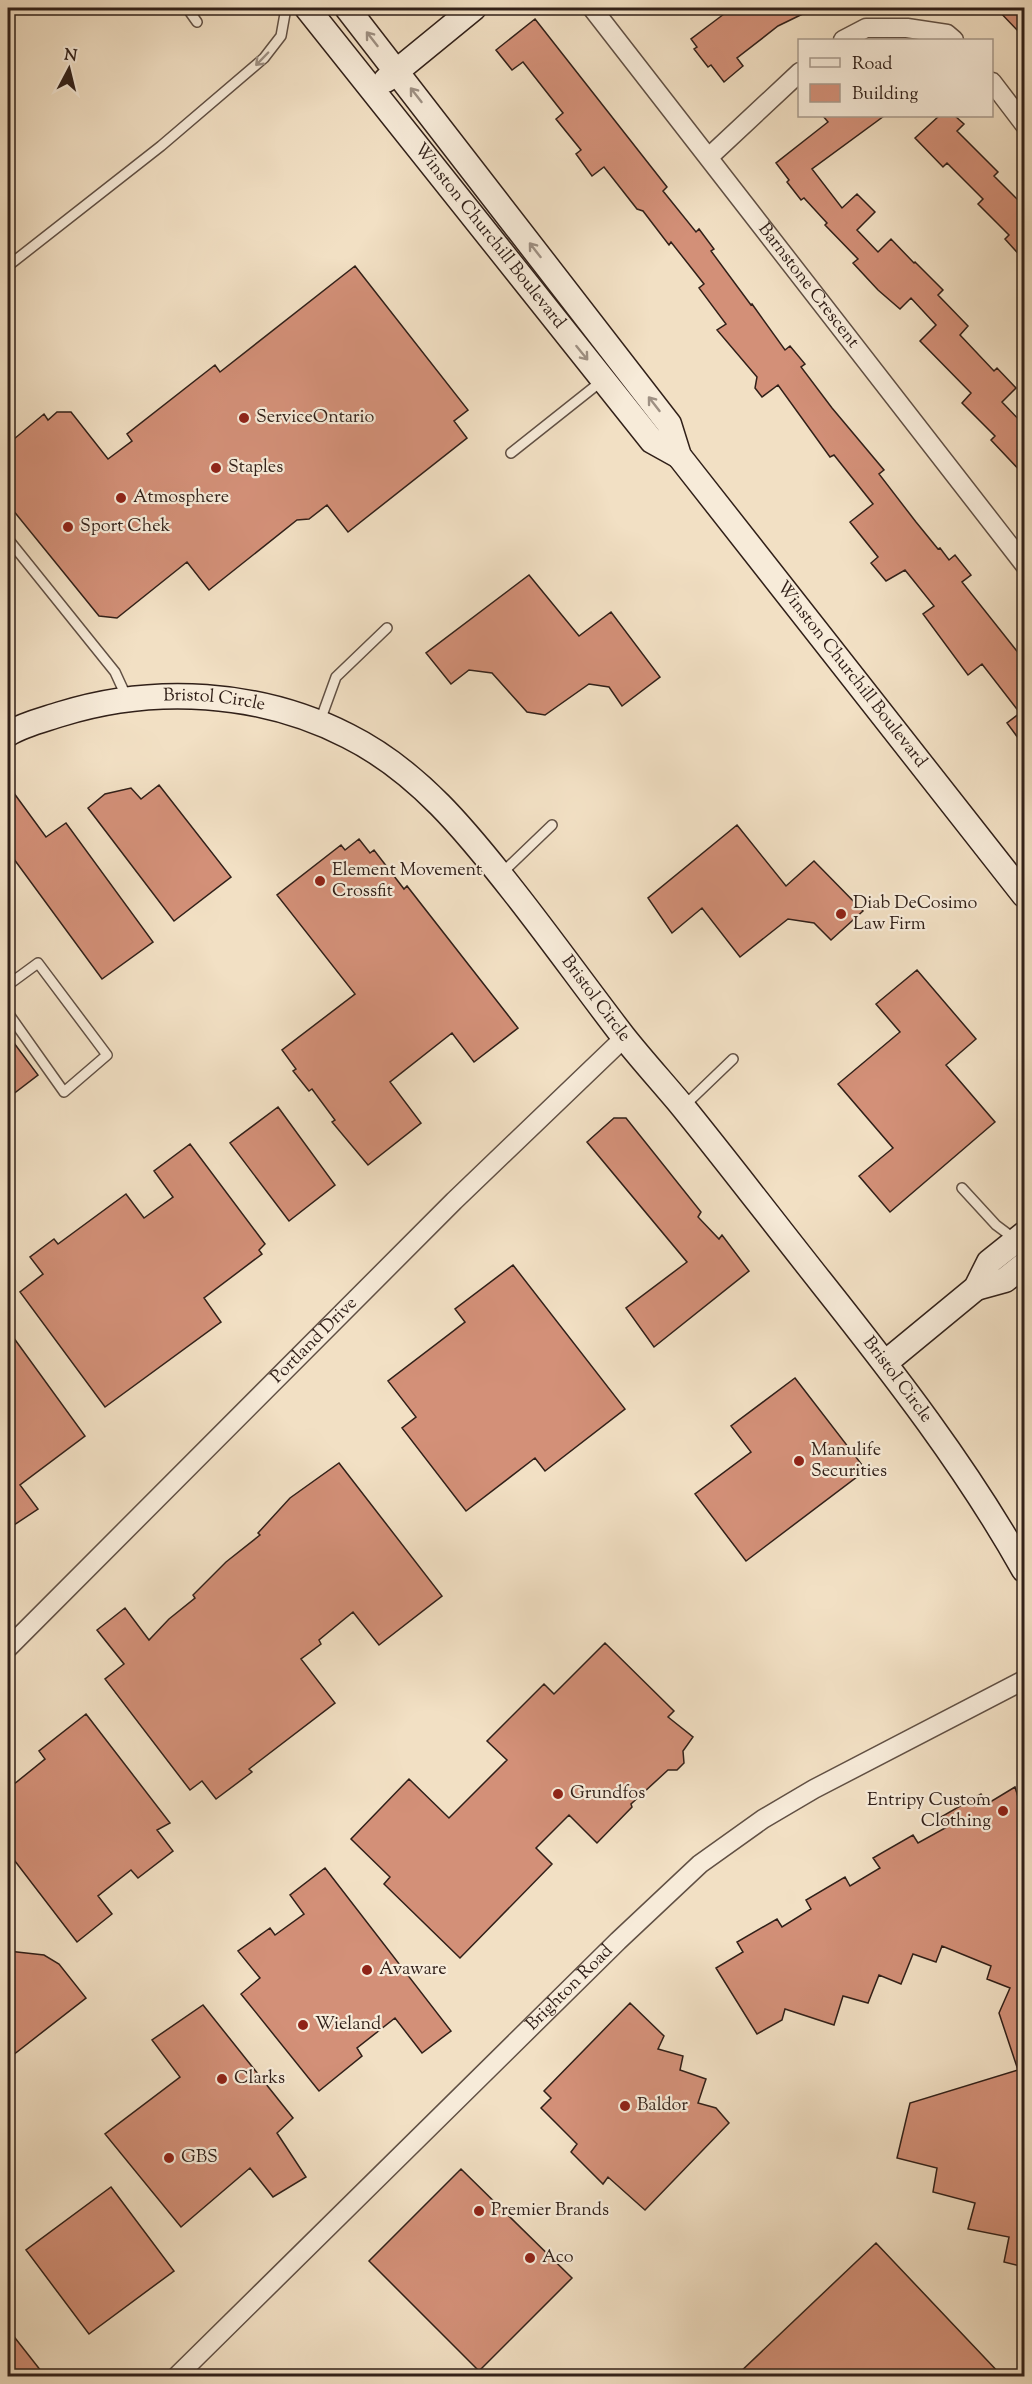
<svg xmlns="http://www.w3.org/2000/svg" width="1032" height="2384" viewBox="0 0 1032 2384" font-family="'Sorts Mill Goudy',serif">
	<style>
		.building { fill: #d39078; stroke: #312019; stroke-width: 1.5 }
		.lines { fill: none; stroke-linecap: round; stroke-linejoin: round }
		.lane-casing { stroke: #615044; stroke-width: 12 }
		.street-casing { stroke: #615044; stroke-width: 21 }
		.secondary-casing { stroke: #312019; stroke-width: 27 }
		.lane { stroke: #f7ebd9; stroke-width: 9 }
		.street { stroke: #f7ebd9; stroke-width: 18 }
		.secondary { stroke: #f7ebd9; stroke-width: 24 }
		.oneway { stroke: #9e9083 }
		.poi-dot { fill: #8f2418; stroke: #f7ebd9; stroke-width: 2 }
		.labels { text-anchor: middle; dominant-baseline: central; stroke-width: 4.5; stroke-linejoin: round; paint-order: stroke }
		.street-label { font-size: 18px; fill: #312019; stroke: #f7ebd9 }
		.poi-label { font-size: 18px; fill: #312019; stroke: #f7ebd9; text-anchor: start }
	</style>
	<rect width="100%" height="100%" fill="#f2e0c4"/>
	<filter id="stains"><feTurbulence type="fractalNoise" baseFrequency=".00333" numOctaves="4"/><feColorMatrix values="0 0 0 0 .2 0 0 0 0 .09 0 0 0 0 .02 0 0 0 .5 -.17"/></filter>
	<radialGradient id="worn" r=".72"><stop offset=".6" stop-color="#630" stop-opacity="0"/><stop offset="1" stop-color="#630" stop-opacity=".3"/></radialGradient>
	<path class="building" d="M719,8H815L778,26L737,58L743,66L724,82L711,65L708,67L694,49L697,47L691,39L724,14Z
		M996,8H1024V22L1017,30Z
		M535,19L667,187L663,191L696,232L699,229L714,249L711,251L751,305L752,304L785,350L790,346L805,364L801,367L832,408L884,470L879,474L916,522L938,549L940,548L949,560L955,555L971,575L962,582L1024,660V746L1007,723L1020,713L982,664L968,675L923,614L934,606L905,570L886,581L871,563L878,557L850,522L873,504L834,455L830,457L778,385L762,397L755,388L757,377L717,330L726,324L699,288L704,284L671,242L669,245L643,211L637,209L604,167L592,176L576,154L581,150L556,119L563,113L523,62L512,70L496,50Z
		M823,116H884L812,169L842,208L857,194L875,212L857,230L878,252L891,239L914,263L915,262L943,290L938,295L968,326L960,335L994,371L997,368L1016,388L1002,402L1024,425V475L991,440L995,436L962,403L971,393L920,341L936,325L911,298L900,309L878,290L853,263L858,259L825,225L827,223L804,198L801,200L787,182L789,180L776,163L828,122Z
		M939,116H955L964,124L957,131L998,172L994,176L1024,206V260L1005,239L1009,235L978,204L983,199L947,163L943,167L915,138Z
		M355,266L468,410L454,421L467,438L348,532L327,505L309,519L297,520L209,590L187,562L117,618L99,616L8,504V444L44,414L48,420L57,412H71L108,459L132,441L127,434L215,365L220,372Z
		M529,575L579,636L611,612L660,677L622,706L609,687L589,684L545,715L527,712L492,673L469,670L451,684L426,653Z
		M8,785L46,837L66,823L153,942L102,979L8,851Z
		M159,785L231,877L174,921L88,808L105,794L131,788L141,799Z
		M737,825L786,886L814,861L863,911L831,940L814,923L788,919L740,957L702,908L672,933L648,898Z
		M359,839L370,853L374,850L404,889L407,886L518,1028L474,1062L452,1033L390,1082L421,1123L368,1165L332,1122L335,1120L312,1089L309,1091L293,1071L296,1069L282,1050L355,994L277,895L341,845L345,850Z
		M917,970L976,1039L946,1065L995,1122L890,1212L859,1176L893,1148L838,1084L900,1032L876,1004Z
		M8,1035L38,1075L8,1098Z
		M278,1107L335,1185L289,1221L230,1143Z
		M614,1118H626L701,1212L698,1217L719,1239L722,1235L749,1271L654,1347L626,1308L687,1262L587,1142Z
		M190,1144L265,1244L259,1250L262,1254L204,1298L221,1322L105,1407L20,1292L43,1274L30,1257L54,1239L58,1244L126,1194L144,1218L173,1197L154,1171Z
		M513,1265L625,1409L545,1471L535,1458L466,1511L402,1428L416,1417L388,1381L465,1322L455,1309Z
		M8,1330L85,1436L20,1485L38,1509L8,1529Z
		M795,1378L866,1470L746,1561L695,1494L751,1452L731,1426Z
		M339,1463L442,1596L379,1645L353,1612L319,1640L321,1644L301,1659L335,1703L249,1769L252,1772L216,1799L202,1781L190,1790L105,1679L124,1664L97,1630L125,1608L149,1640L169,1619L195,1598L193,1595L226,1562L260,1535L258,1533L290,1498Z
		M605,1643L674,1711L668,1717L693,1737L683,1751L684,1763L677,1770H668L631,1804L632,1807L597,1843L569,1815L536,1848L552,1864L460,1958L384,1884L390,1877L351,1839L409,1779L449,1818L507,1760L487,1741L544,1684L554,1694Z
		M86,1714L170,1823L157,1830L173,1851L138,1878L131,1870L98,1896L112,1914L77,1942L8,1852V1789L45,1759L39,1751Z
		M1015,1787L1024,1817V2267L1004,2262L1009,2237L968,2229L975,2203L933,2192L937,2168L897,2158L910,2103L1018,2070L999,2013L1010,1988L987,1979L991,1966L942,1946L936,1962L913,1954L901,1984L879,1975L868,2003L843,1996L834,2025L785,2009L782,2020L757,2034L716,1968L743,1952L737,1942L777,1919L782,1927L811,1909L806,1900L845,1877L850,1886L880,1868L873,1858L913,1835L918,1843L947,1827L941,1817L981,1794L987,1804Z
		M325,1868L451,2031L422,2053L395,2018L357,2048L362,2056L319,2091L241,1994L260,1978L238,1951L270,1928L275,1935L304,1914L290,1895Z
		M8,1951L44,1955L59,1964L86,1998L8,2059Z
		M630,2003L664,2036L658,2049L683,2056L680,2070L706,2079L698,2103L716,2108L729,2123L645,2210L608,2177L603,2184L571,2152L577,2144L541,2108L551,2098L544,2091Z
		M203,2005L293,2118L277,2133L306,2177L273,2197L250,2168L181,2227L105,2134L180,2077L152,2040Z
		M461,2169L572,2278L479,2371L369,2261Z
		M111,2187L174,2271L89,2334L26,2250Z
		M876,2243L1002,2376H736Z
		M8,2329L45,2376H8Z"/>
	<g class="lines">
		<defs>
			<path id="lane" d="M187,8L197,22
				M8,266L161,146L264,58L281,36L286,8
				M511,453L603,380
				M8,539L115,672L127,698
				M8,620V629
				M320,721L336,677L387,628
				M502,873L552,825
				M8,985L38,963L107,1055L64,1092L8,1013
				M683,1107L733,1059
				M962,1188L996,1225L1016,1240"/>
			<g id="street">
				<path id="s1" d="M592,8L1024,564"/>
				<path d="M843,40L866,28H907L947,34L954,40"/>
				<path d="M992,82L1024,124"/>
				<path d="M709,157L800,72"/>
				<path id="s2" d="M8,1648L454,1201L624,1038"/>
				<path id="s3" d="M177,2376L618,1941L700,1864L763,1819L814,1789L1024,1680"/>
			</g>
			<g id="secondary">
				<path id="s4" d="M307,8L652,441L679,456"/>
				<path id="s5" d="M347,8L669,424L679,456L1024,895"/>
				<path d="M386,80L474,8"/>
				<path id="s6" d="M8,734C24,724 43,720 61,714C154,685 260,691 348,736C418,771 467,832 514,892C551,939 586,988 623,1036C642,1060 663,1083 683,1107C730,1165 775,1224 821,1282C894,1374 967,1468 1024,1570"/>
				<path d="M976,1288L1005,1280L1024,1265"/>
				<path d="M885,1363L976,1288L989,1262L1024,1234"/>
			</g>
		</defs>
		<use href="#lane" class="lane-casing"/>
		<use href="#street" class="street-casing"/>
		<use href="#secondary" class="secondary-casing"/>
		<use href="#lane" class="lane"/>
		<use href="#street" class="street"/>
		<use href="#secondary" class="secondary"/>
	</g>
	<defs><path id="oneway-shaft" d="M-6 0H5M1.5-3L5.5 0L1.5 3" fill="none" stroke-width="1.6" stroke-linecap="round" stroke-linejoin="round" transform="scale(1.5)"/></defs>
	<g class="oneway">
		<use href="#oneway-shaft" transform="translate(372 39) rotate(-128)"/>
		<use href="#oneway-shaft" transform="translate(262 59) rotate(134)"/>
		<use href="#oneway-shaft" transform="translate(416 95) rotate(-128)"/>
		<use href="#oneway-shaft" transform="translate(535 250) rotate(-128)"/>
		<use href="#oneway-shaft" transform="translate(582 353) rotate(51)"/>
		<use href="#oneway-shaft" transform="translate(654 404) rotate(-128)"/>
	</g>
	<g class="poi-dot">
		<circle cx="244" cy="418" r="6"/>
		<circle cx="216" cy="468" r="6"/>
		<circle cx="121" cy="498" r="6"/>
		<circle cx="68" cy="527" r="6"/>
		<circle cx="320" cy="881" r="6"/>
		<circle cx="841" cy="914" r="6"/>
		<circle cx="799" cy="1461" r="6"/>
		<circle cx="558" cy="1794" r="6"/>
		<circle cx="1003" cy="1811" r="6"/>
		<circle cx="367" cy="1970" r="6"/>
		<circle cx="303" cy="2025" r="6"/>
		<circle cx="222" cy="2079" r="6"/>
		<circle cx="625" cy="2106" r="6"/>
		<circle cx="169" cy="2158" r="6"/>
		<circle cx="479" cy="2211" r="6"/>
		<circle cx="530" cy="2258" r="6"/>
	</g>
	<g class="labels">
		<g class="street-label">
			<text stroke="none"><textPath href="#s4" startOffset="292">Winston Churchill Boulevard</textPath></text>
			<text stroke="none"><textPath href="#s1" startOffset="352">Barnstone Crescent</textPath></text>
			<text stroke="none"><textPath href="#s5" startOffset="838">Winston Churchill Boulevard</textPath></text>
			<text stroke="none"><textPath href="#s6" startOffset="212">Bristol Circle</textPath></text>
			<text stroke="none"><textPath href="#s6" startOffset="716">Bristol Circle</textPath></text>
			<text stroke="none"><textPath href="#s2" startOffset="434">Portland Drive</textPath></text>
			<text stroke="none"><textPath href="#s6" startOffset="1202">Bristol Circle</textPath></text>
			<text stroke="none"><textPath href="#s3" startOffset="552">Brighton Road</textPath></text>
		</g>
		<g class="poi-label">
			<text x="256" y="418">ServiceOntario</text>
			<text x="228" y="468">Staples</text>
			<text x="133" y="498">Atmosphere</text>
			<text x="80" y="527">Sport Chek</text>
			<text x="332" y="871">Element Movement<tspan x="332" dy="21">Crossfit</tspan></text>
			<text x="853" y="904">Diab DeCosimo<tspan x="853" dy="21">Law Firm</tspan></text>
			<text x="811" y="1451">Manulife<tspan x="811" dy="21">Securities</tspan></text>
			<text x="570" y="1794">Grundfos</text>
			<text x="991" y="1801" text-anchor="end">Entripy Custom<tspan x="991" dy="21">Clothing</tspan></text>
			<text x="379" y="1970">Avaware</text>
			<text x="315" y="2025">Wieland</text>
			<text x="234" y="2079">Clarks</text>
			<text x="637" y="2106">Baldor</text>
			<text x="181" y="2158">GBS</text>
			<text x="491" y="2211">Premier Brands</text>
			<text x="542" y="2258">Aco</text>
		</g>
	</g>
	<rect width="1032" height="2384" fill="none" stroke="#f2e0c4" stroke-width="30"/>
	<rect x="9" y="9" width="1014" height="2366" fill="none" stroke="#312019" stroke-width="3"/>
	<rect x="15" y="15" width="1002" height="2354" fill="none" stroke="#312019" stroke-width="1.5"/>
	<rect x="798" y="39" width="195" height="78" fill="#f7ebd9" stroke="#a89a8c" stroke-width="1.5"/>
	<rect x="810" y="58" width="30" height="9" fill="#f7ebd9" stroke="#a89a8c" stroke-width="1.5"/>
	<text x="852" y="69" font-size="18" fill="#312019">Road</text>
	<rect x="810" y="84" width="30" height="18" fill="#d39078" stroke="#a89a8c" stroke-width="1.5"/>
	<text x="852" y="99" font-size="18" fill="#312019">Building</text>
	<g transform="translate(69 69) rotate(7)" stroke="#f7ebd9" stroke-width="4.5" paint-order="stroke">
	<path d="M0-4.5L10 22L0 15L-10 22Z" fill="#312019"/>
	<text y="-9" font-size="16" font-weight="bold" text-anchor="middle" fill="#312019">N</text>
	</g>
	<rect width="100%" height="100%" filter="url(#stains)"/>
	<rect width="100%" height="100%" fill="url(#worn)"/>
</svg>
